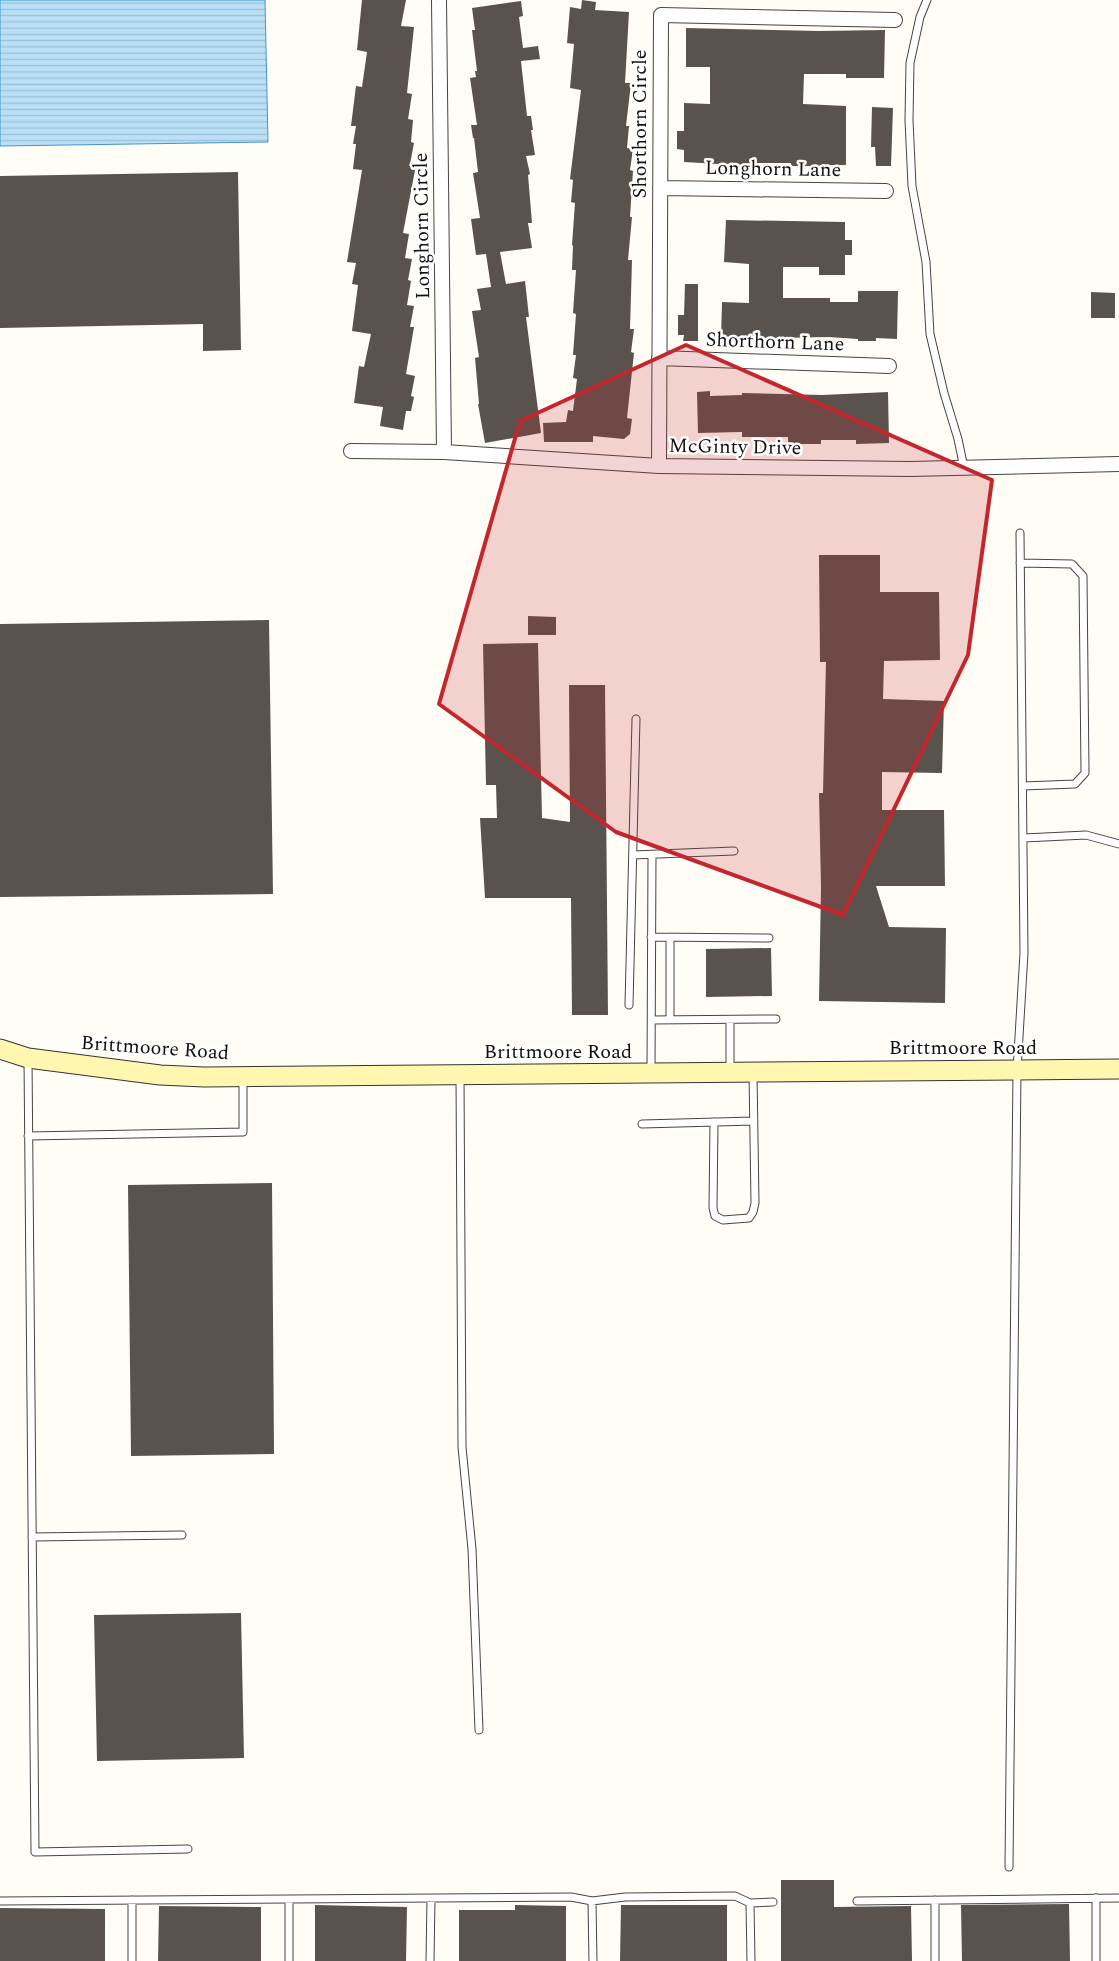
<svg xmlns="http://www.w3.org/2000/svg" width="1119" height="1961" viewBox="0 0 1119 1961" font-family="Spectral,serif">
	<style>
		.water { fill: url(#water-rules); stroke: #3f96cf }
		.building { fill: #5a524d }
		.lines { fill: none; stroke-linecap: round; stroke-linejoin: round }
		.lane-casing { stroke: #444; stroke-width: 9 }
		.street-casing { stroke: #444; stroke-width: 16 }
		.secondary-casing { stroke: #333; stroke-width: 21 }
		.lane { stroke: #fff; stroke-width: 7 }
		.street { stroke: #fff; stroke-width: 14 }
		.secondary { stroke: #fff6b0; stroke-width: 19 }
		.marked { fill: #c4262e; fill-opacity: 0.2; stroke: #c4262e; stroke-width: 4; stroke-linejoin: round }
		.labels { text-anchor: middle; dominant-baseline: central; stroke-width: 5; stroke-linejoin: round; paint-order: stroke }
		.street-label { font-size: 20px; fill: #111; stroke: #fff }
	</style>
	<defs>
		<pattern id="water-rules" width="6" height="5" patternUnits="userSpaceOnUse" patternTransform="scale(1.25)"><rect width="6" height="5" fill="#b9e0f7"/><path d="M0 2.5h6" fill="none" stroke="#9ebfd3"/></pattern>
	</defs>
	<rect width="100%" height="100%" fill="#fffdf5"/>
	<path class="water" d="M0,0H265L268,142L0,146Z"/>
	<path class="building" d="M362,0H406L401,26L414,27L407,93L412,94L408,119L413,120L411,142L414,143L410,164L416,165L403,233L409,234L405,258L412,259L408,280L411,281L407,305L414,306L410,327H414L406,374L415,376L411,396L414,397L411,411H406L403,430L380,426L383,407L354,403L359,366L364,367L371,334L352,331L358,285L352,284L356,263L347,262L362,170L353,169L356,144H353L356,126H351L356,86L362,87L367,52L357,50Z
		M582,0L596,2L595,10L629,12L625,83H631L626,126H629L627,148L633,149L630,170L633,171L630,217H632L628,260H632L630,329H634L631,352L634,353L627,418L632,419L630,434L624,439L593,436V442H544L543,423L566,422L568,410L573,411L577,379L573,378L576,355H573L576,314L573,313L576,270H572L573,246L572,245L575,203L571,202L573,180L570,179L581,90L570,88L574,44L567,43L570,7L581,9Z
		M521,1L523,16L519,17L523,48L538,46L540,59L521,61L527,116H531L533,130H531L535,155L526,156L530,174L528,175L532,223H528L532,248L500,252L506,284L525,281L529,317H526L541,433L485,443L478,404H479L475,358L479,357L472,311L481,310L477,289L491,287L486,254L476,255L471,219L480,218L473,173L478,172L474,138H473L471,125H477L470,78L476,77L475,71H477L472,30H475L472,8Z
		M686,28L819,31L885,30L884,78H846V74H804L803,104L846,106V165H824V166H791V163H758L736,165L684,162V150L677,149V131H684V103L710,104V67H686Z
		M872,107L893,108L891,166H876L875,147H871Z
		M238,172L241,350L203,351V324L0,328V176Z
		M726,220L845,222V240H852V255H845V275H819V267H783V298H830V302H858V291H898L897,339L876,338V341H858V339L829,337L721,339L722,302L749,303V264L724,262Z
		M685,284H698V341H683L684,335H678V315H684Z
		M1091,292L1115,293V318H1091Z
		M710,391V396L742,395V393L822,395L888,392L889,443L856,444V440H821V444H788V437H742V432L698,433L697,392Z
		M819,555H880V592H939L940,660L884,661L883,699L944,701L942,773L882,772V810H944L945,886H876L889,927L946,928L945,1003L819,1001L821,887L819,793H823L826,662H820Z
		M528,616L556,617V635H528Z
		M269,620L273,894L0,897V624Z
		M538,643L542,818L570,822L569,685H605L608,1015H572L571,898H485L480,818H497L496,785H486L483,644Z
		M771,948L772,996L706,997V949Z
		M272,1183L274,1454L131,1456L128,1185Z
		M241,1613L244,1758L97,1761L94,1615Z
		M781,1880H834V1907L911,1906L912,1961H781Z
		M1069,1904L1070,1961H962L961,1905Z
		M315,1905L407,1907L406,1961H315Z
		M515,1905L566,1906V1961H459V1910H515Z
		M621,1905H727V1961H620Z
		M159,1906L261,1907V1961H158Z
		M0,1908L105,1909V1961H0Z"/>
	<g class="lines">
		<defs>
			<path id="lane" d="M927,0L920,17L910,63L909,120L912,186L926,262L930,334L944,393L958,439L964,468
				M1020,563L1072,564L1083,576L1085,773L1075,784L1023,786
				M1024,838L1086,835L1119,844
				M633,855L734,851
				M651,937L769,938
				M629,1005L636,719
				M652,1020L776,1019
				M670,1020V937
				M28,1059L35,1852L188,1849
				M651,1072L652,855
				M730,1072V1020
				M460,1075L462,1447L472,1549L479,1730
				M714,1122L713,1208L715,1216L723,1220L749,1218L753,1212L755,1203L753,1073
				M642,1124L754,1121
				M28,1136L243,1132V1077
				M32,1537L182,1535
				M1009,1867L1017,1070L1024,953L1020,533
				M1096,1898V1961
				M289,1900V1961
				M935,1900V1961
				M0,1901L571,1897L592,1901L625,1897L735,1896L750,1903L773,1902
				M592,1901L593,1961
				M857,1901L1119,1898
				M750,1903L751,1961
				M132,1961V1900
				M430,1961L431,1899"/>
			<path id="street" d="M439,0L444,452
				M660,188L886,191
				M659,358L889,366
				M351,451L444,452L659,466L910,469L1119,464
				M659,466L661,15L895,20"/>
			<path id="secondary" d="M0,1049L28,1058L160,1075L204,1077L1119,1069"/>
		</defs>
		<use href="#lane" class="lane-casing"/>
		<use href="#street" class="street-casing"/>
		<use href="#secondary" class="secondary-casing"/>
		<use href="#lane" class="lane"/>
		<use href="#street" class="street"/>
		<use href="#secondary" class="secondary"/>
	</g>
	<path class="marked" d="M686,345L992,480L968,655L843,915L616,832L439,704L520,421Z"/>
	<g class="labels">
		<g class="street-label">
			<text transform="translate(640 124) rotate(-90)">Shorthorn Circle</text>
			<text transform="translate(773 169) rotate(1)">Longhorn Lane</text>
			<text transform="translate(422 226) rotate(-91)">Longhorn Circle</text>
			<text transform="translate(775 342) rotate(2)">Shorthorn Lane</text>
			<text transform="translate(735 447) rotate(1)">McGinty Drive</text>
			<text transform="translate(155 1048) rotate(4)">Brittmoore Road</text>
			<text x="963" y="1048">Brittmoore Road</text>
			<text x="558" y="1052">Brittmoore Road</text>
		</g>
	</g>
</svg>
